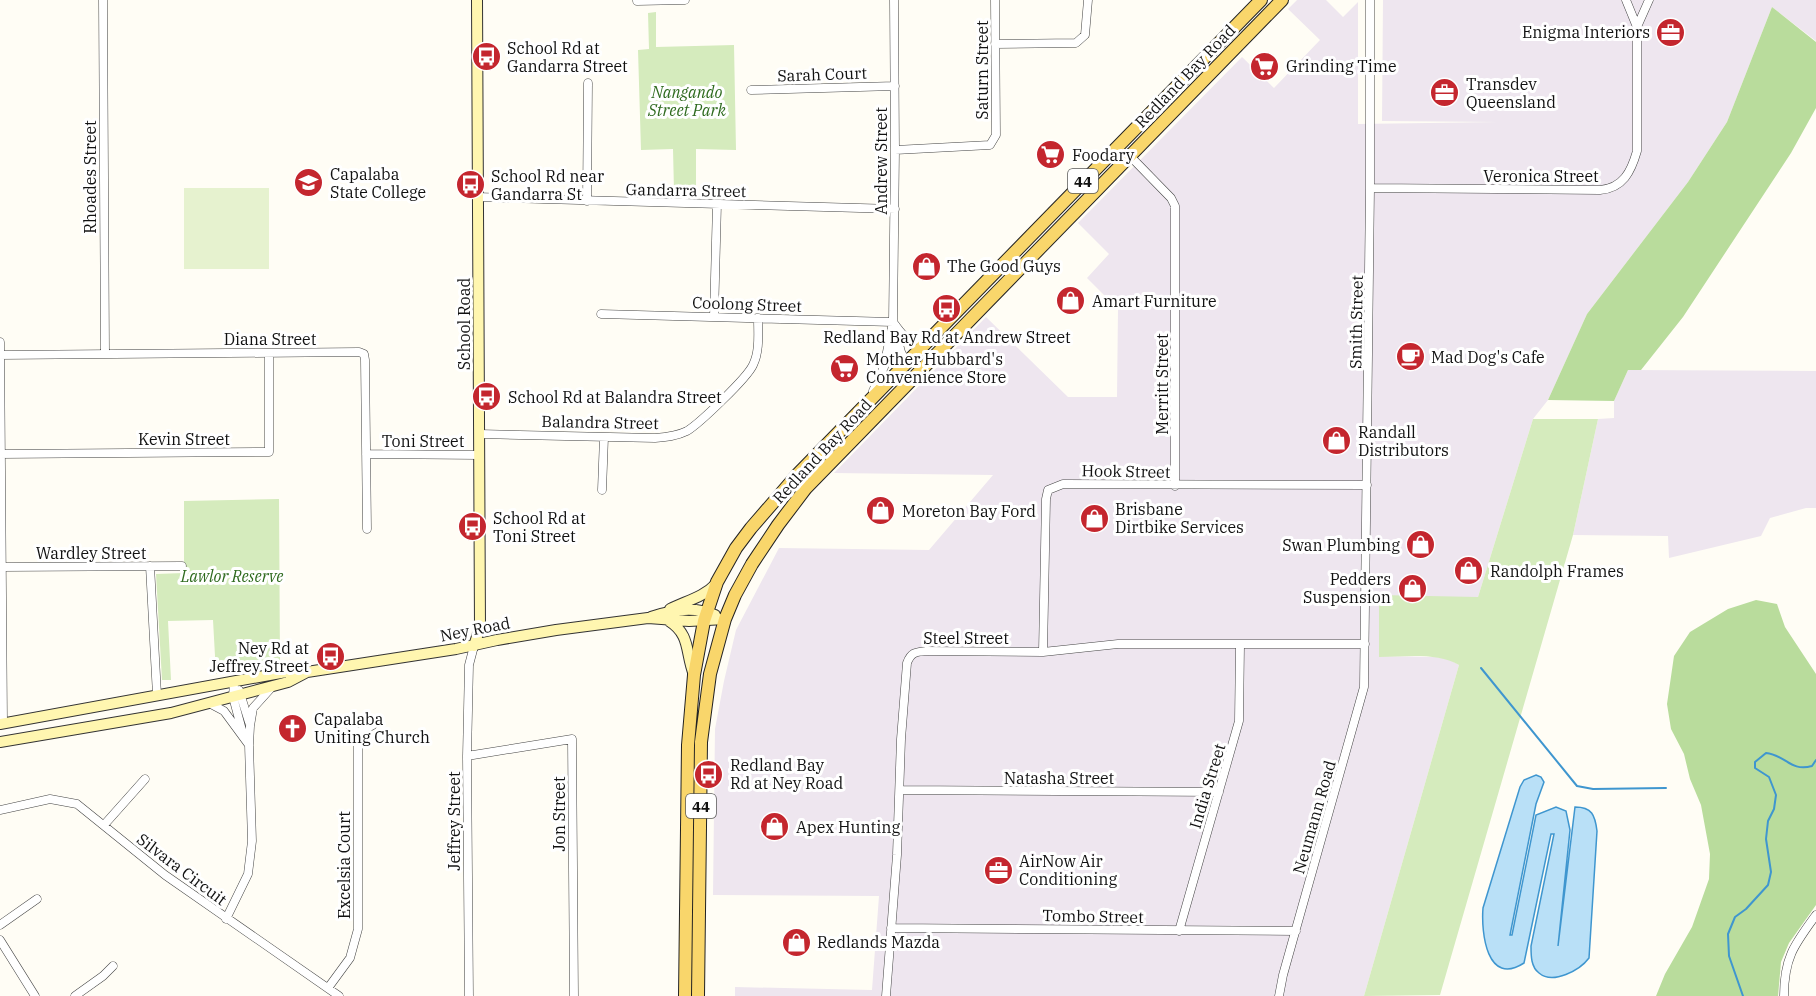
<svg xmlns="http://www.w3.org/2000/svg" width="1816" height="996" viewBox="0 0 1816 996" font-family="'IBM Plex Serif',serif">
	<style>
		.industrial { fill: #eee6ef }
		.green { fill: #d5ebbd }
		.forest { fill: #b9dc9c }
		.pitch { fill: #e6f2cf }
		.water { fill: #b9e0f7; stroke: #3f96cf; stroke-width: 1.5 }
		.lines { fill: none; stroke-linecap: round; stroke-linejoin: round }
		.stream { stroke: #3f96cf; stroke-width: 2 }
		.street-casing { stroke: #444; stroke-width: 9 }
		.secondary-casing { stroke: #333; stroke-width: 12 }
		.primary-casing { stroke: #222; stroke-width: 14 }
		.street { stroke: #fff; stroke-width: 8 }
		.secondary { stroke: #fff6b0; stroke-width: 10 }
		.primary { stroke: #f9d66b; stroke-width: 12 }
		.labels { text-anchor: middle; dominant-baseline: central; stroke-width: 6; stroke-linejoin: round; paint-order: stroke }
		.shield { fill: #fff; stroke: #585858; stroke-width: 1.5 }
		.shield-label { font-size: 15px; font-weight: bold; fill: #111 }
		.poi-label { font-size: 16px; fill: #111; stroke: #fff; text-anchor: start }
		.street-label { font-size: 16px; fill: #111; stroke: #fff }
		.park-label { font-size: 16px; font-style: italic; fill: #2f6b1f; stroke: #fff }
	</style>
	<rect width="100%" height="100%" fill="#fffdf5"/>
	<path class="industrial" d="M1297,0H1326L1343,17L1358,2V124L1499,122L1382,121L1383,0H1816V41L1772,7L1727,122L1688,182L1587,314L1548,400L1533,419L1478,597L1379,656L1437,657L1449,659L1459,665L1364,996H735V987L872,990L879,896L713,895L715,729L724,681L736,630L779,548L929,550L993,475L834,473L986,317L1068,397H1117L1118,309L1087,278L1109,254L1078,223L1242,57L1274,88L1320,40L1288,9Z
		M1628,370L1816,371V508H1806L1770,518L1761,536L1669,558L1668,536L1573,535L1598,419L1614,418V401Z"/>
	<path class="green" d="M656,12V47L734,45L736,150L696,149V191H674L673,149L641,150L638,50L649,49L648,13Z
		M1533,419H1598L1573,535L1440,995L1364,996L1459,665C1437,652 1404,657 1379,657V595L1478,597Z
		M279,499L280,664L216,674L213,620L168,621L171,680H162L156,574L184,573V501Z"/>
	<path class="forest" d="M1772,7L1816,42V108L1791,153L1683,317L1641,370H1628L1614,401L1548,400L1587,314L1688,182L1727,122Z
		M1756,600L1777,604L1785,627L1816,674V905L1789,943L1781,962L1778,996H1656L1665,974L1692,927L1709,879L1710,854L1701,805L1690,779L1684,754L1671,729L1667,704L1674,656L1690,632L1728,609Z"/>
	<path class="pitch" d="M184,188H269V269H184Z"/>
	<path class="water" d="M1536,775L1541,777L1544,782L1536,804L1510,935H1512L1536,815L1556,807L1566,811L1570,830L1558,946L1575,807C1592,807 1595,815 1597,831L1589,958C1580,970 1553,985 1539,973C1531,967 1531,956 1531,946L1554,834H1551L1524,963C1487,987 1481,933 1483,908L1520,787L1524,780Z"/>
	<g class="lines">
		<path class="stream" d="M1481,668L1577,786L1593,789L1666,788
			M1743,996L1729,956L1728,934L1735,917L1746,909L1768,885L1771,872L1766,839L1768,821L1774,809L1776,795L1769,777L1755,768V762L1766,753C1786,755 1790,772 1812,766L1816,760"/>
		<defs>
			<path id="street" d="M103,0L105,354
				M637,1L685,0
				M1637,27L1649,0
				M995,44L1076,43L1085,35L1088,0
				M751,90L895,86
				M895,150L990,145L996,135L995,0
				M1130,156L1171,198L1175,206V486
				M1370,188L1600,190C1623,188 1631,172 1637,151V27L1626,0
				M477,197L895,209
				M587,201L588,83
				M601,314L893,322
				M714,316L717,204
				M893,322C906,340 908,344 930,337
				M894,326L901,352L906,362
				M891,340L894,359L900,370
				M0,342L3,723
				M0,355L359,352L364,354L365,360L367,529
				M873,391L884,367L893,322L895,150L894,0
				M480,434L655,438C666,437 677,436 687,431C700,423 747,378 753,365C760,351 758,333 758,318
				M1,454L269,452V353
				M366,454L480,455
				M602,490L604,437
				M150,566L157,695
				M1,567L182,566
				M1043,652L1046,499L1048,490L1063,484L1367,485
				M234,682L233,697L243,734
				M239,690L249,722
				M209,703L224,711L249,745
				M358,733L373,725
				M467,756L572,739L574,996
				M900,790L1219,792
				M0,810L50,799L77,804L165,875L339,996
				M104,825L145,779
				M226,919L248,874L252,841L249,745L250,726L253,708L271,688
				M0,925L37,899
				M891,928L1296,931
				M1179,931L1239,721L1240,645
				M0,940L35,996
				M328,988L350,958L358,929V733L350,726
				M75,996L103,976L113,966
				M469,996L467,756L469,665L474,646
				M886,996L897,855L901,739L907,663C911,652 916,652 926,651L1043,652L1118,644H1365
				M1279,996L1283,975L1364,687L1370,188V0
				M1784,996C1784,958 1794,945 1816,915"/>
			<path id="secondary" d="M670,609C686,601 704,597 716,584
				M651,617C671,610 695,606 715,615
				M669,621C691,635 685,652 694,675
				M474,646L480,627L477,0
				M0,724L286,672H307L456,649L497,640L556,630L648,618L689,621L725,619
				M0,742L171,713L288,682L307,672"/>
			<path id="primary" d="M685,996L688,745L694,675L704,621L717,582L736,548L751,528L797,475L1261,0
				M698,996L701,742L710,674L725,619L735,595L752,564L778,525L806,488L1282,0"/>
		</defs>
		<use href="#street" class="street-casing"/>
		<use href="#secondary" class="secondary-casing"/>
		<use href="#primary" class="primary-casing"/>
		<use href="#street" class="street"/>
		<use href="#secondary" class="secondary"/>
		<use href="#primary" class="primary"/>
	</g>
	<defs>
		<symbol id="office-disc" viewBox="-11 -11 22 22"><circle r="9.5" fill="#c4262e" stroke="#fff"/><path d="M-6-3h4V-5.5h4V-3h4V5H-6ZM-1-4.5V-3h2v-1.5ZM-6 0V1H6V0Z" fill="#fff"/></symbol>
		<symbol id="bus-disc" viewBox="-11 -11 22 22"><circle r="9.5" fill="#c4262e" stroke="#fff"/><path d="M-5-6H5V4H4V6H2V4H-2V6H-4V4H-5ZM-3.5-4V0h7V-4ZM-3.5 1.2v1.5H-2V1.2ZM2 1.2v1.5H3.5V1.2Z" fill="#fff"/></symbol>
		<symbol id="supermarket-disc" viewBox="-11 -11 22 22"><circle r="9.5" fill="#c4262e" stroke="#fff"/><path d="M-6-5.5h2.5l.6 2H6L4.5 2H-2.5L-4.4-4H-6ZM-1.5 3.2a1.3 1.3 0 1 0 .1 0ZM3 3.2a1.3 1.3 0 1 0 .1 0Z" fill="#fff"/></symbol>
		<symbol id="school-disc" viewBox="-11 -11 22 22"><circle r="9.5" fill="#c4262e" stroke="#fff"/><path d="M0-5L7-2L0 1L-7-2ZM-4 1L0 2.5L4 1V4Q0 6-4 4Z" fill="#fff"/></symbol>
		<symbol id="shop-disc" viewBox="-11 -11 22 22"><circle r="9.5" fill="#c4262e" stroke="#fff"/><path d="M-5-2.5h2.3a2.7 3.5 0 0 1 5.4 0H5L5.5 6h-11ZM-1.5-2.5h3a1.5 2.3 0 0 0-3 0Z" fill="#fff"/></symbol>
		<symbol id="cafe-disc" viewBox="-11 -11 22 22"><circle r="9.5" fill="#c4262e" stroke="#fff"/><path d="M-5.5-4.5H6V0H3Q3 3.5 0 3.5H-2.5Q-5.5 3.5-5.5 0ZM3-3.2v2h1.7v-2ZM-6 4.5H4V6H-6Z" fill="#fff"/></symbol>
		<symbol id="church-disc" viewBox="-11 -11 22 22"><circle r="9.5" fill="#c4262e" stroke="#fff"/><path d="M-1.2-6h2.4v3.5h3.3v2.4h-3.3V6h-2.4V-.1h-3.3v-2.4h3.3Z" fill="#fff"/></symbol>
	</defs>
	<g fill-rule="evenodd">
		<use href="#office-disc" x="1654" y="16" width="33" height="33"/>
		<use href="#bus-disc" x="470" y="40" width="33" height="33"/>
		<use href="#supermarket-disc" x="1248" y="50" width="33" height="33"/>
		<use href="#office-disc" x="1428" y="76" width="33" height="33"/>
		<use href="#supermarket-disc" x="1034" y="138" width="33" height="33"/>
		<use href="#school-disc" x="292" y="166" width="33" height="33"/>
		<use href="#bus-disc" x="454" y="168" width="33" height="33"/>
		<use href="#shop-disc" x="910" y="250" width="33" height="33"/>
		<use href="#shop-disc" x="1054" y="284" width="33" height="33"/>
		<use href="#bus-disc" x="930" y="292" width="33" height="33"/>
		<use href="#cafe-disc" x="1394" y="340" width="33" height="33"/>
		<use href="#supermarket-disc" x="828" y="352" width="33" height="33"/>
		<use href="#bus-disc" x="470" y="380" width="33" height="33"/>
		<use href="#shop-disc" x="1320" y="424" width="33" height="33"/>
		<use href="#shop-disc" x="864" y="494" width="33" height="33"/>
		<use href="#shop-disc" x="1078" y="502" width="33" height="33"/>
		<use href="#bus-disc" x="456" y="510" width="33" height="33"/>
		<use href="#shop-disc" x="1404" y="528" width="33" height="33"/>
		<use href="#shop-disc" x="1452" y="554" width="33" height="33"/>
		<use href="#shop-disc" x="1396" y="572" width="33" height="33"/>
		<use href="#bus-disc" x="314" y="640" width="33" height="33"/>
		<use href="#church-disc" x="276" y="712" width="33" height="33"/>
		<use href="#bus-disc" x="692" y="758" width="33" height="33"/>
		<use href="#shop-disc" x="758" y="810" width="33" height="33"/>
		<use href="#office-disc" x="982" y="854" width="33" height="33"/>
		<use href="#shop-disc" x="780" y="926" width="33" height="33"/>
	</g>
	<g class="labels">
		<g class="shield">
			<rect x="1068" y="169" width="30" height="24" rx="4.5"/>
			<rect x="686" y="794" width="30" height="24" rx="4.5"/>
		</g>
		<g class="shield-label">
			<text x="1083" y="181">44</text>
			<text x="701" y="806">44</text>
		</g>
		<g class="poi-label">
			<text x="1650" y="32" text-anchor="end">Enigma Interiors</text>
			<text x="507" y="48">School Rd at<tspan x="507" dy="18">Gandarra Street</tspan></text>
			<text x="1286" y="66">Grinding Time</text>
			<text x="1466" y="84">Transdev<tspan x="1466" dy="18">Queensland</tspan></text>
			<text x="1072" y="155">Foodary</text>
			<text x="330" y="174">Capalaba<tspan x="330" dy="18">State College</tspan></text>
			<text x="491" y="176">School Rd near<tspan x="491" dy="18">Gandarra St</tspan></text>
			<text x="947" y="266">The Good Guys</text>
			<text x="1092" y="301">Amart Furniture</text>
			<text x="947" y="337" text-anchor="middle">Redland Bay Rd at Andrew Street</text>
			<text x="1431" y="357">Mad Dog's Cafe</text>
			<text x="866" y="359">Mother Hubbard's<tspan x="866" dy="18">Convenience Store</tspan></text>
			<text x="508" y="397">School Rd at Balandra Street</text>
			<text x="1358" y="432">Randall<tspan x="1358" dy="18">Distributors</tspan></text>
			<text x="1115" y="509">Brisbane<tspan x="1115" dy="18">Dirtbike Services</tspan></text>
			<text x="902" y="511">Moreton Bay Ford</text>
			<text x="493" y="518">School Rd at<tspan x="493" dy="18">Toni Street</tspan></text>
			<text x="1400" y="545" text-anchor="end">Swan Plumbing</text>
			<text x="1490" y="571">Randolph Frames</text>
			<text x="1391" y="579" text-anchor="end">Pedders<tspan x="1391" dy="18">Suspension</tspan></text>
			<text x="309" y="648" text-anchor="end">Ney Rd at<tspan x="309" dy="18">Jeffrey Street</tspan></text>
			<text x="314" y="719">Capalaba<tspan x="314" dy="18">Uniting Church</tspan></text>
			<text x="730" y="765">Redland Bay<tspan x="730" dy="18">Rd at Ney Road</tspan></text>
			<text x="796" y="827">Apex Hunting</text>
			<text x="1019" y="861">AirNow Air<tspan x="1019" dy="18">Conditioning</tspan></text>
			<text x="817" y="942">Redlands Mazda</text>
		</g>
		<g class="street-label">
			<text transform="translate(982 70) rotate(-90)">Saturn Street</text>
			<text transform="translate(822 74) rotate(-2)">Sarah Court</text>
			<text transform="translate(1185 76) rotate(-46)">Redland Bay Road</text>
			<text transform="translate(881 161) rotate(-90)">Andrew Street</text>
			<text x="1541" y="176">Veronica Street</text>
			<text transform="translate(90 177) rotate(-90)">Rhoades Street</text>
			<text transform="translate(686 190) rotate(1)">Gandarra Street</text>
			<text transform="translate(747 304) rotate(2)">Coolong Street</text>
			<text transform="translate(1356 322) rotate(-89)">Smith Street</text>
			<text transform="translate(464 324) rotate(-90)">School Road</text>
			<text x="270" y="339">Diana Street</text>
			<text transform="translate(1162 384) rotate(-90)">Merritt Street</text>
			<text transform="translate(600 422) rotate(1)">Balandra Street</text>
			<text x="184" y="439">Kevin Street</text>
			<text x="423" y="441">Toni Street</text>
			<text transform="translate(822 451) rotate(-47)">Redland Bay Road</text>
			<text transform="translate(1126 471) rotate(1)">Hook Street</text>
			<text x="91" y="553">Wardley Street</text>
			<text transform="translate(475 629) rotate(-11)">Ney Road</text>
			<text x="966" y="638">Steel Street</text>
			<text x="1059" y="778">Natasha Street</text>
			<text transform="translate(1207 786) rotate(-73)">India Street</text>
			<text transform="translate(559 814) rotate(-90)">Jon Street</text>
			<text transform="translate(1314 817) rotate(-74)">Neumann Road</text>
			<text transform="translate(454 821) rotate(-90)">Jeffrey Street</text>
			<text transform="translate(344 865) rotate(-90)">Excelsia Court</text>
			<text transform="translate(182 869) rotate(37)">Silvara Circuit</text>
			<text transform="translate(1093 916) rotate(1)">Tombo Street</text>
		</g>
		<g class="park-label">
			<text x="687" y="92">Nangando<tspan x="687" dy="18">Street Park</tspan></text>
			<text x="232" y="576">Lawlor Reserve</text>
		</g>
	</g>
</svg>
